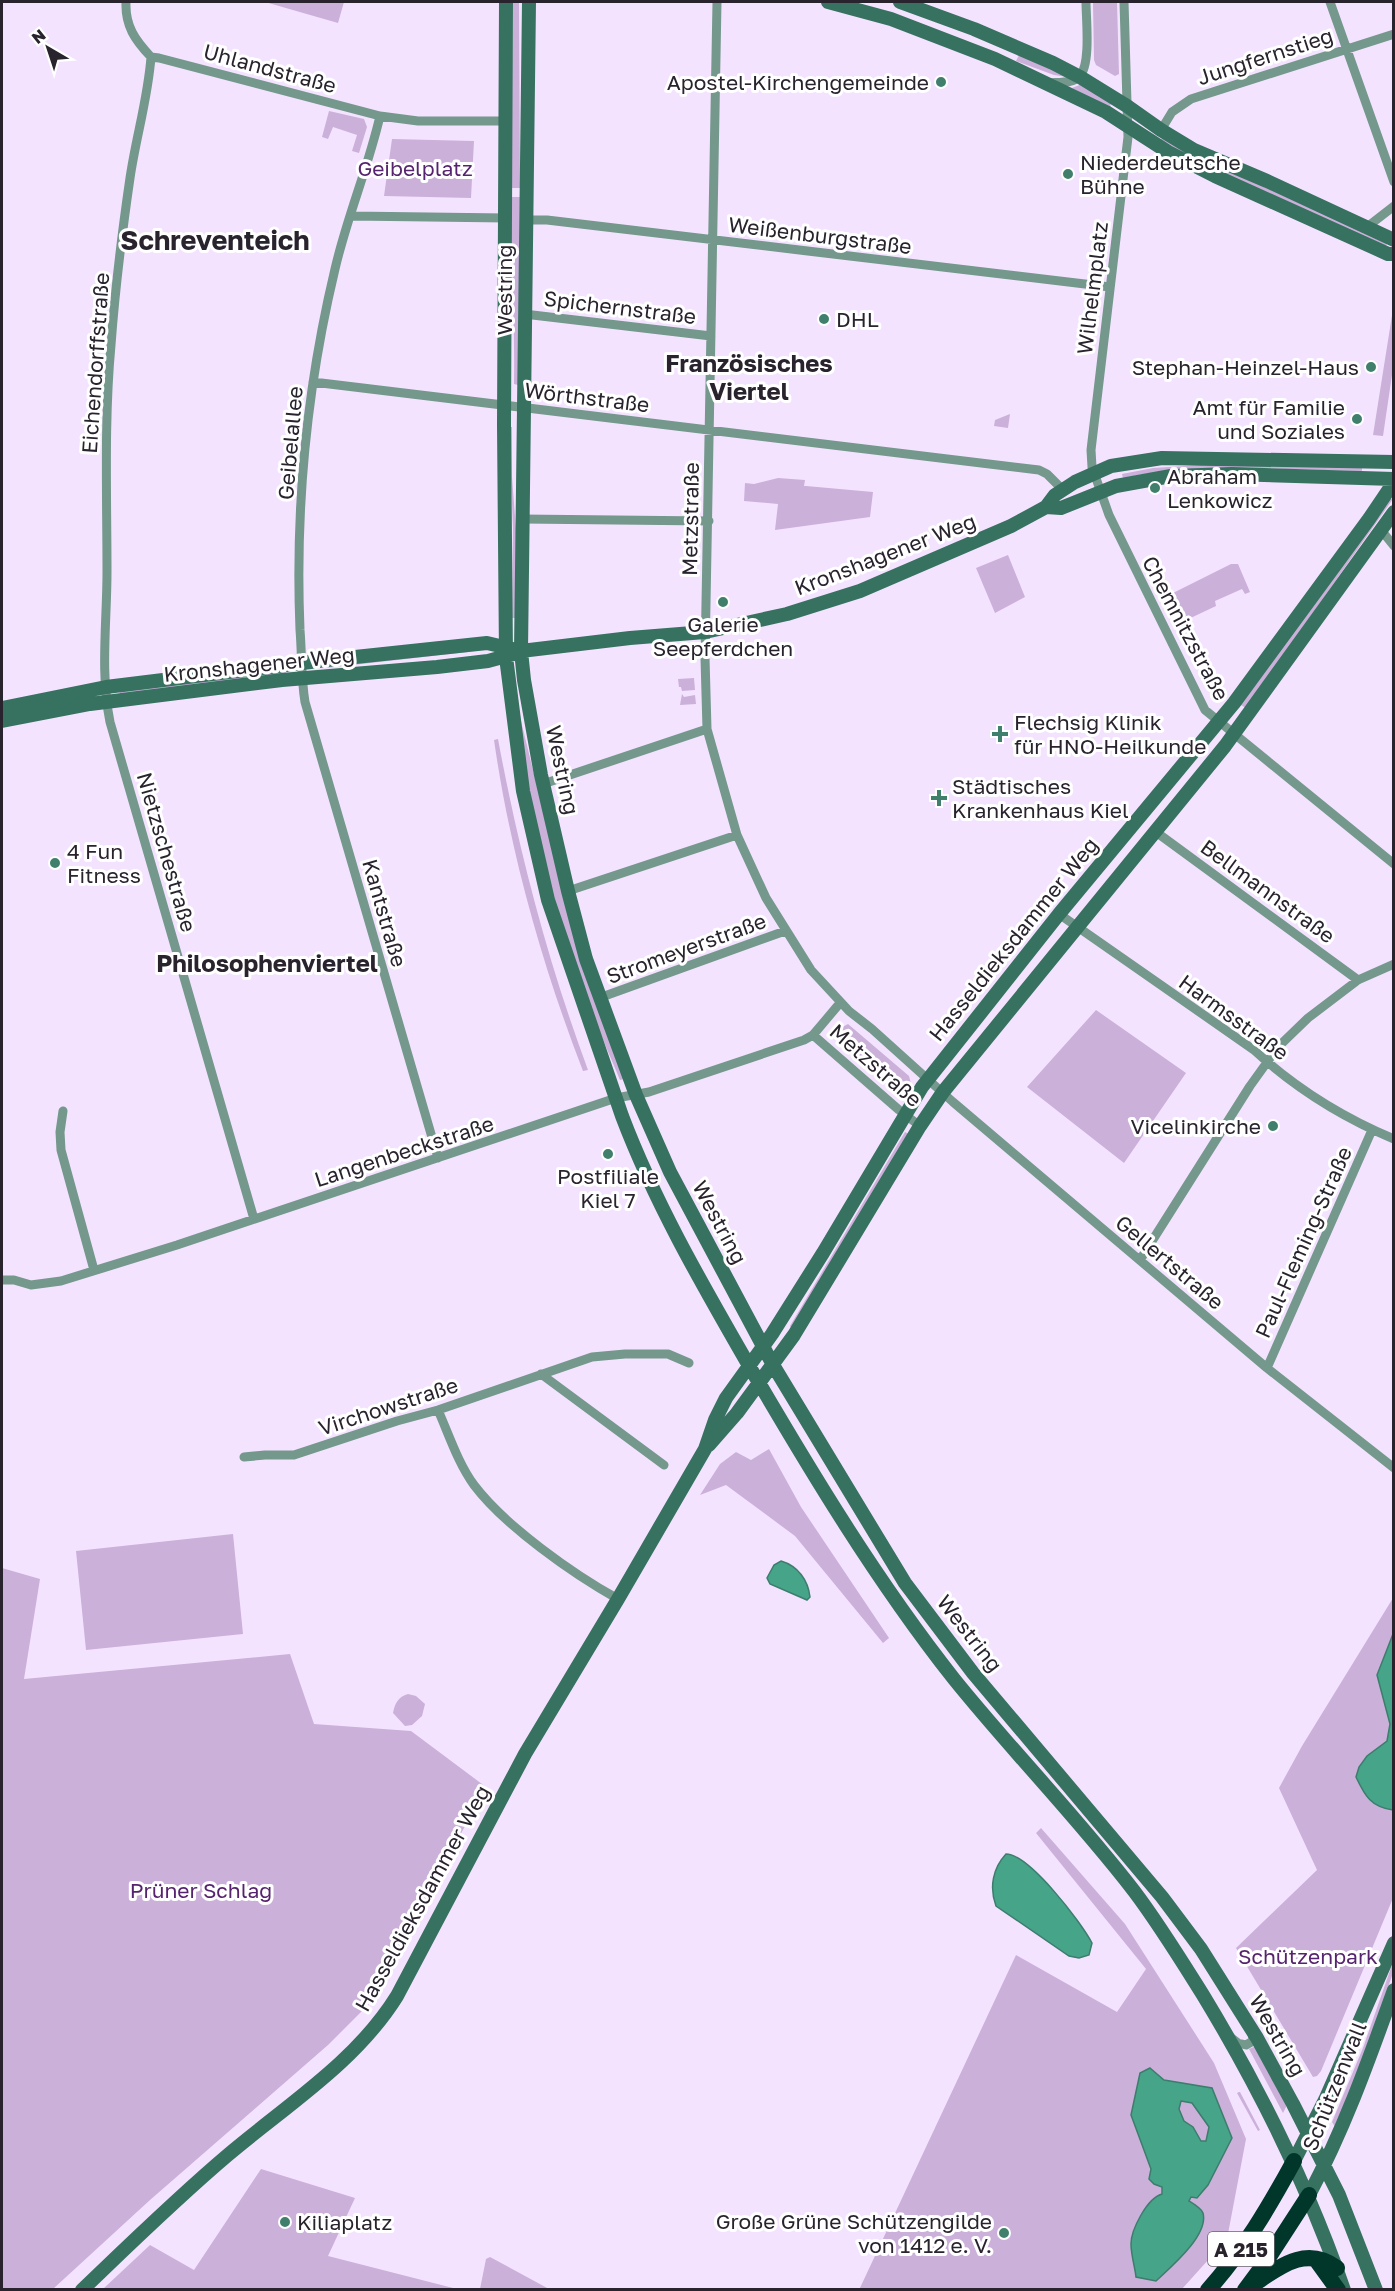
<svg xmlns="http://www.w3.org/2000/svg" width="1395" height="2291" viewBox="0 0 1395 2291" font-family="'Golos Text',sans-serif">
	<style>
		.green { fill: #cbb0da }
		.water { fill: #46a489; stroke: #3d7d6d; stroke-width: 1.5; fill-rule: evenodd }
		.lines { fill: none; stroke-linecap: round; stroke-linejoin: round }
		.street { stroke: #74988c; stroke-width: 9 }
		.secondary { stroke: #377160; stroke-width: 14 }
		.highway { stroke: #00372a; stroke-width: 16 }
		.poi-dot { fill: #407f6c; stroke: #fff; stroke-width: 2 }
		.labels { text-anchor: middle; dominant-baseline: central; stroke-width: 6; stroke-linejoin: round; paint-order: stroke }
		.shield { fill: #fff; stroke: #69656c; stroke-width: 1.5 }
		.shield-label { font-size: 20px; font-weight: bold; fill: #29232d }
		.street-label { font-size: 21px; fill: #29232d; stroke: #fff }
		.poi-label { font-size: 21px; fill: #29232d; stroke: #fff; text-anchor: start }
		.park-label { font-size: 21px; fill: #56246e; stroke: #fff }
		.quarter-label { font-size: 24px; font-weight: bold; fill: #29232d; stroke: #fff }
		.district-label { font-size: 27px; font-weight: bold; fill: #29232d; stroke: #fff }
	</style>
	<rect width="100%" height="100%" fill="#f4e3fe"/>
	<path class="green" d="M265,2H344L338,23Z
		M513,2H519L520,188H510Z
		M1093,2H1117L1119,74L1115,76L1096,65L1094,60Z
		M1020,53L1067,77L1054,75L1016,61Z
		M1082,84L1111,102L1110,108L1072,88Z
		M329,111L364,119L367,127L359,153L352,151L357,135L333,127L328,139L322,137Z
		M1163,137L1277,192L1388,242L1386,246L1225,174L1160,141Z
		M392,139L474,141L471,198L384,196Z
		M510,197H520L518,385L514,384C515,322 511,260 510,197Z
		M1393,309V368L1383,436L1373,435Z
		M1010,414L1008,428L994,426L995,420Z
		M509,427H512V477L516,529L515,618H512L513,529Z
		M1217,464L1362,467V471C1283,470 1200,462 1123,478L1122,474L1153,468Z
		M778,478L805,480L804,486H806L873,492L870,517L775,530L778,504L744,501L745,483L754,484Z
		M1390,499H1393L1246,708L1239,704Z
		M1008,555L1025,597L995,613L976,568Z
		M1231,564H1238L1250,592L1245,594L1242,589L1215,601L1216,606L1180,623L1167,596Z
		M467,649L468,652L326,668V665Z
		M285,670L286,675L120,694L119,690Z
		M694,678L695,690L682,691L681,687H679L678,679Z
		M682,694L684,697L695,695L696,704L680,705Z
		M519,713L564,896L624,1079L620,1080C578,983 544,881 525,776C522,756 521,734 519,713Z
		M498,739C519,852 548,962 588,1070L583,1071C542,965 510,852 494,740Z
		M1096,1010L1186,1073L1124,1163L1027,1087Z
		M848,1024L909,1076L911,1084L904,1092H895L835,1038V1031Z
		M905,1132L911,1135L792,1329L790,1326Z
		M769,1449L801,1507L889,1638L883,1643L795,1536L726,1485L700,1495L720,1464L736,1452L751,1460Z
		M233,1534L243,1634L86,1650L76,1551Z
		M2,1568L40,1579L24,1679L290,1654L314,1724L411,1731L486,1787L370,2003L328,2045L150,2200L53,2289H2Z
		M1393,1598V1898L1321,2071L1317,2076L1313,2077L1236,1948L1317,1870L1279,1788L1302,1746Z
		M408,1694L416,1696L425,1704L422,1716L412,1725L405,1726L393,1713C395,1703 398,1697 408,1694Z
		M1041,1828L1125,1924L1214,2063L1246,2139L1227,2239L1182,2289L859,2290L1016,1955L1117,2012L1146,1969L1036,1833Z
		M1393,1962V1973L1369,2043L1335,2127L1332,2122L1363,2048Z
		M1256,2046L1287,2105L1283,2113L1249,2049Z
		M1239,2092H1240L1260,2130L1258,2131L1237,2093Z
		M261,2169L355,2198L328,2256L457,2289H103L150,2245L194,2270Z
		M490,2257L549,2289H480L486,2259Z"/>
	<path class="water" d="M781,1561C798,1566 808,1580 810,1597L807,1600L770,1584L767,1578L774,1565Z
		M1393,1634V1810C1371,1807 1365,1796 1356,1777L1359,1767L1367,1756L1387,1741L1390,1724L1377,1675Z
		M1006,1854C1029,1854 1081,1922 1092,1943L1089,1955L1079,1958L1069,1956L996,1906C989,1887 993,1868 1006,1854Z
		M1150,2068L1164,2080L1212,2088L1232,2138L1208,2185L1197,2198L1191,2197L1189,2201C1194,2204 1201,2208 1203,2213C1209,2235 1171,2267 1156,2281L1136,2277C1135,2267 1131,2255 1131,2244C1131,2230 1147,2198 1162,2194V2187L1154,2184L1149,2179L1151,2169L1131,2115L1140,2073ZM1181,2101L1192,2103L1209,2127L1206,2141H1201L1193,2127L1184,2121L1179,2109Z"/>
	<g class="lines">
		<path class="street" d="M126,2C125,26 135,40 151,57C148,98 136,137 130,178C122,233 115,290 111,345C104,420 107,496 107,572C107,621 100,673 110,722L254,1219
			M717,2L705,658L707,729L737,835L766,898L811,970L849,1011L872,1029L953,1102L1267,1368L1394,1468
			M1124,2L1128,137L1091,450L1092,467L1109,515L1205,710L1394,864
			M1330,2L1394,182
			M151,57L159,58L380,116L418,121H505
			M1048,83C1057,82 1074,84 1080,76C1091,63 1086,19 1086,2
			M380,116C368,168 347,217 335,269C307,386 295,509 300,630C302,654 301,678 305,702L438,1158
			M1161,130L1172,112L1191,99L1394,34
			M351,216L506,218
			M525,220H547L1110,287
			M1367,227L1394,206
			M524,314L711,336
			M313,382L1039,470L1047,474L1063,490
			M522,519L709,521
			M1381,530L1394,546
			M543,784L707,729
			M1156,832L1358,980
			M568,891L737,835
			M1059,914L1254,1050C1294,1087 1344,1118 1394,1139
			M599,998L785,931
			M813,1035L899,1110L920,1126
			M63,1111L60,1132L61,1150L94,1270
			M1140,1260L1250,1086L1278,1047L1308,1018L1358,980L1394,964
			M3,1280H14L31,1285L61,1281L177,1245L616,1098L649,1092L804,1040L813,1035L840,1003
			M1267,1368L1372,1130
			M541,1374L664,1465
			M438,1410C449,1435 458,1463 474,1485C505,1526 573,1574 618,1599
			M244,1457L265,1455H294L397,1421L438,1410L592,1357L625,1354H668L689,1363
			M1229,2036L1238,2043L1246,2045L1253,2041L1252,2032"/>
		<path class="secondary" d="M506,2L504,425L506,657L523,791L548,900L622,1116C655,1203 702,1284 748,1364C811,1472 876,1580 954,1679C1012,1751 1077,1817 1134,1891C1159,1924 1181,1960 1203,1995C1260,2089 1308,2186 1344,2290
			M529,2L521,651L524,680L541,775L568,891L586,959L636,1095L670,1172L773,1365L905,1583L973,1673L1162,1897L1201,1949L1257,2038L1293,2104L1339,2195L1376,2290
			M828,2L891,19L995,59L1106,112L1168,152L1215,176L1388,254H1394
			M900,2L974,29L1053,63L1080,77L1127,106L1161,130L1194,150L1267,181L1394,240
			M1046,507L1061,508L1116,486L1171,476L1232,474L1394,479
			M2,708L106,687L327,660L487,643L521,651L630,638L705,632L787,614L860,591L1011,526L1046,507L1055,495L1075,482L1111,466L1162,458L1394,462
			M2,721L90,704L282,680L437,667L488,661L514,654
			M709,1445L737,1413L794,1335L920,1126L943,1092L1225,746L1394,512
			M1294,2161L1325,2100L1394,1943
			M1309,2195C1345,2127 1368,2062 1394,1990
			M82,2290C130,2244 178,2197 229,2154C287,2105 356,2062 397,1996L525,1754L618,1599L705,1449L715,1420L726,1398L772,1334L823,1253L922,1087L1059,914L1234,703L1369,519L1394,482"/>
		<path class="highway" d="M1317,2261L1338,2290
			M1257,2282C1282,2265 1307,2246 1337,2268
			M1208,2290C1243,2251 1269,2207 1294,2161
			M1245,2290L1265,2263L1309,2195"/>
	</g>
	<g class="poi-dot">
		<circle cx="941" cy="82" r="6"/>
		<circle cx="1068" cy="174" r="6"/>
		<circle cx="824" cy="319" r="6"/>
		<circle cx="1371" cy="367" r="6"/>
		<circle cx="1357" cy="419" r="6"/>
		<circle cx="1155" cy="488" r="6"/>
		<circle cx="723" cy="602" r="6"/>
		<path d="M997 725h6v6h6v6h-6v6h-6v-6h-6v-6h6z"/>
		<path d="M936 789h6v6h6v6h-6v6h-6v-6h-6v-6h6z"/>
		<circle cx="55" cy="863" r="6"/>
		<circle cx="1273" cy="1126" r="6"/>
		<circle cx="608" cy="1154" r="6"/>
		<circle cx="285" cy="2222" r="6"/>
		<circle cx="1004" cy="2233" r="6"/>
	</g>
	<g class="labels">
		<rect class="shield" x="1208" y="2232" width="66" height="34" rx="4.5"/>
		<g class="shield-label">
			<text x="1241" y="2249">A 215</text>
		</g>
		<g class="street-label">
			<text transform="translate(1265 56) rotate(-18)">Jungfernstieg</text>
			<text transform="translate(270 68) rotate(15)">Uhlandstraße</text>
			<text transform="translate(820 235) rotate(7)">Weißenburgstraße</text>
			<text transform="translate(1092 288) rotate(-83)">Wilhelmplatz</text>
			<text transform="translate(504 290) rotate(-90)">Westring</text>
			<text transform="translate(620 307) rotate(7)">Spichernstraße</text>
			<text transform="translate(95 363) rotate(-86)">Eichendorffstraße</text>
			<text transform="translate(587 397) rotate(7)">Wörthstraße</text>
			<text transform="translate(290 443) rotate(-85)">Geibelallee</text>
			<text transform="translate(690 519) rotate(-89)">Metzstraße</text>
			<text transform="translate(885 554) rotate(-21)">Kronshagener Weg</text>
			<text transform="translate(1186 628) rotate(62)">Chemnitzstraße</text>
			<text transform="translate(259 664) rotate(-6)">Kronshagener Weg</text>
			<text transform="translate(563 770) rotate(78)">Westring</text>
			<text transform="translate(167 852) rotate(74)">Nietzschestraße</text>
			<text transform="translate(1268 891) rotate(36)">Bellmannstraße</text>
			<text transform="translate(385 913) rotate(74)">Kantstraße</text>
			<text transform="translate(1013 939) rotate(-51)">Hasseldieksdammer Weg</text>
			<text transform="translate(686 948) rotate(-20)">Stromeyerstraße</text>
			<text transform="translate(1234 1017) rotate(36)">Harmsstraße</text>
			<text transform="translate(876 1065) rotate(41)">Metzstraße</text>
			<text transform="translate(404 1151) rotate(-18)">Langenbeckstraße</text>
			<text transform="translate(720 1222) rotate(62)">Westring</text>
			<text transform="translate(1303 1242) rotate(-66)">Paul-Fleming-Straße</text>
			<text transform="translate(1170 1262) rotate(40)">Gellertstraße</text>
			<text transform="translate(388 1406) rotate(-18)">Virchowstraße</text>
			<text transform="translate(970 1633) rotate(52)">Westring</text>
			<text transform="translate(422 1898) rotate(-61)">Hasseldieksdammer Weg</text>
			<text transform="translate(1278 2035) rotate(60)">Westring</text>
			<text transform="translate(1334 2086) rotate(-68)">Schützenwall</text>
		</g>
		<g class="poi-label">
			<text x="929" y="82" text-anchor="end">Apostel-Kirchengemeinde</text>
			<text x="1080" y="162">Niederdeutsche<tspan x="1080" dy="24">Bühne</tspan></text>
			<text x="836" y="319">DHL</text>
			<text x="1359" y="367" text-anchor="end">Stephan-Heinzel-Haus</text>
			<text x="1345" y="407" text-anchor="end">Amt für Familie<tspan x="1345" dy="24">und Soziales</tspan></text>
			<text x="1167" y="476">Abraham<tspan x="1167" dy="24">Lenkowicz</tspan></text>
			<text x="723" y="624" text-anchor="middle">Galerie<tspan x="723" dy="24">Seepferdchen</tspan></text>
			<text x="1014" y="722">Flechsig Klinik<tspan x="1014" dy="24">für HNO-Heilkunde</tspan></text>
			<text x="952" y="786">Städtisches<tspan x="952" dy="24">Krankenhaus Kiel</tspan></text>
			<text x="67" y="851">4 Fun<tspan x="67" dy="24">Fitness</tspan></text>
			<text x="1261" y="1126" text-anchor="end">Vicelinkirche</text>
			<text x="608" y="1176" text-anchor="middle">Postfiliale<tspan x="608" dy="24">Kiel 7</tspan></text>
			<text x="992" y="2221" text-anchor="end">Große Grüne Schützengilde<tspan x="992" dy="24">von 1412 e. V.</tspan></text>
			<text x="297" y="2222">Kiliaplatz</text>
		</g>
		<g class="park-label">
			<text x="415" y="168">Geibelplatz</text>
			<text x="201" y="1890">Prüner Schlag</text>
			<text x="1308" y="1956">Schützenpark</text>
		</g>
		<g class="quarter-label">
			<text x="749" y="362">Französisches<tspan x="749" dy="28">Viertel</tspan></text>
			<text x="267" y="962">Philosophenviertel</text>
		</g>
		<g class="district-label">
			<text x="215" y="240">Schreventeich</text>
		</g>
	</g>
	<rect width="1395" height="2291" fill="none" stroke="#29232d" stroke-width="6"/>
	<g transform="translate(48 48) rotate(321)" stroke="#ffffff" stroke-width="4.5" paint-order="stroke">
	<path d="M0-4.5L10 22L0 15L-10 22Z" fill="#29232d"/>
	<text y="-9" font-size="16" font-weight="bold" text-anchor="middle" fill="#29232d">N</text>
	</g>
</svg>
